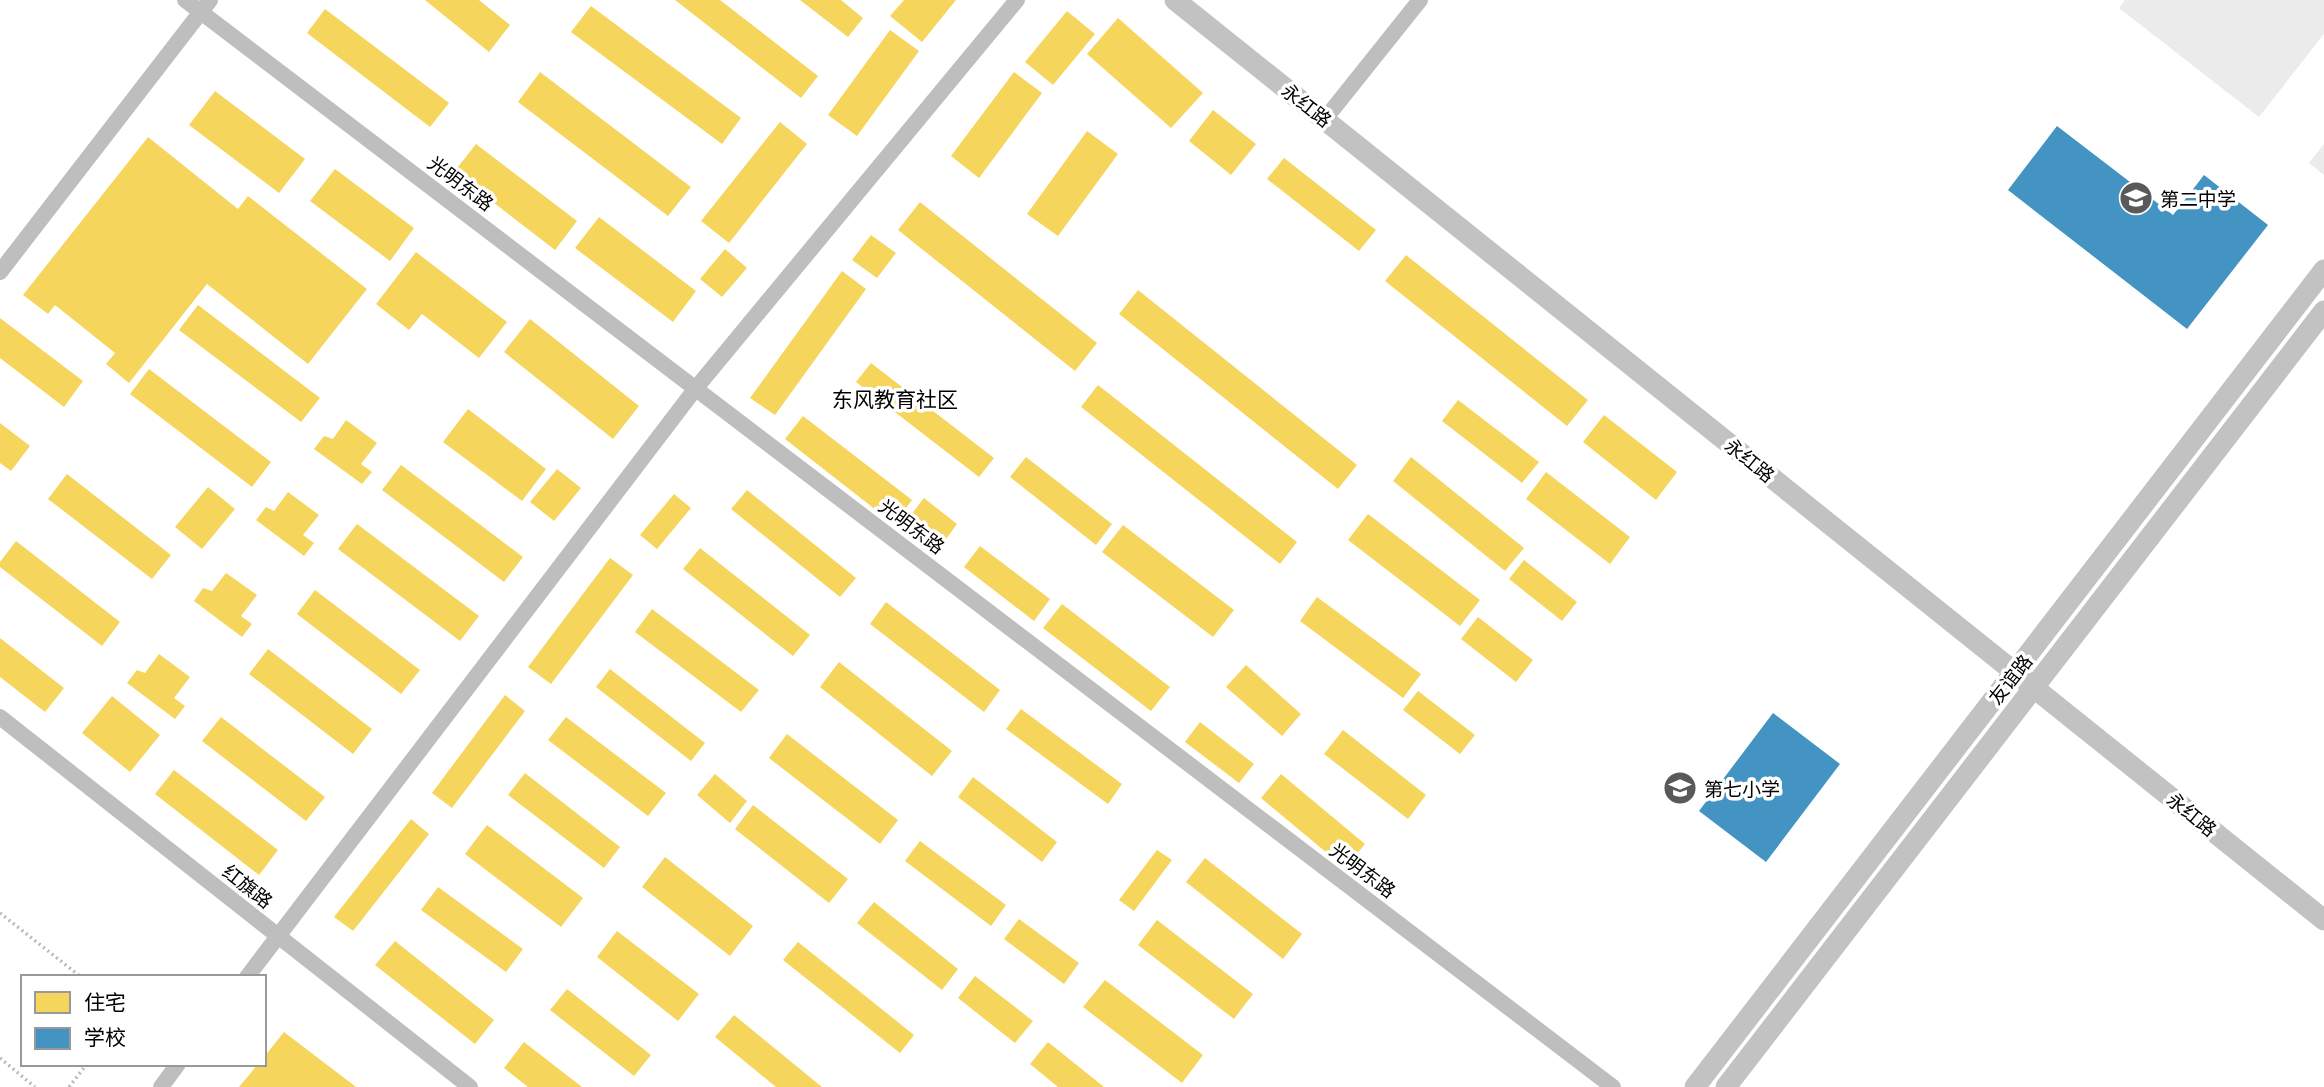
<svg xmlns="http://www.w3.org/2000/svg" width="2324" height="1087" viewBox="0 0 2324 1087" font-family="Lato,'Noto Sans SC',sans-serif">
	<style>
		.green { fill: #ebebeb }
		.homes { fill: #f6d55c }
		.schools { fill: #4393c3 }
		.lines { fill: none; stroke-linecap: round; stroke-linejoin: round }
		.path { stroke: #b9b9b9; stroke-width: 3.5; stroke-dasharray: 2 3.5; stroke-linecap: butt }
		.street { stroke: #bebebe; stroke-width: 16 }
		.secondary { stroke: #c2c2c2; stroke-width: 21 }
		.labels { text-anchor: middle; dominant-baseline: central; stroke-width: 7; stroke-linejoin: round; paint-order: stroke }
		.street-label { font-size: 19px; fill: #000; stroke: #fff }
		.poi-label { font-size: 19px; fill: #000; stroke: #fff; text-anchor: start }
		.neighbourhood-label { font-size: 21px; fill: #000; stroke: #fff }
	</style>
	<rect width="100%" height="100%" fill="#fff"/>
	<path class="green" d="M2125,0H2324V34L2259,117L2119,8Z
		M2324,144V175L2309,163Z"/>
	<path class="homes" d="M425,0H479L510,25L489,52Z
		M675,0H720L818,76L801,98Z
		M800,0H841L863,18L848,37Z
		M904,0H956L922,42L890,16Z
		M591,6L741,118L722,144L571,32Z
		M325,9L449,103L430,127L307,33Z
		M1067,11L1095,34L1053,85L1025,62Z
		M1118,18L1203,93L1171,128L1087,54Z
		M890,30L919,51L857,136L828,115Z
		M540,72L691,187L668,216L518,102Z
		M1014,72L1042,93L979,178L951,156Z
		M215,91L305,159L279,193L189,125Z
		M1213,110L1256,144L1231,175L1189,141Z
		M780,122L807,144L729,243L701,221Z
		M1087,131L1118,154L1058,236L1027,214Z
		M148,137L238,209L248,196L367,289L308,364L207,284L129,383L106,364L115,353L55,305L48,314L23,295Z
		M476,144L577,221L555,250L454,172Z
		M1284,158L1376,230L1359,251L1267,179Z
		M335,169L414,228L390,261L310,201Z
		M920,202L1097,343L1075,371L898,230Z
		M599,217L696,291L673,322L575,248Z
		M871,235L896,253L877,278L852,260Z
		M725,249L747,268L722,297L700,279Z
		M416,252L507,322L479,358L422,314L409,330L376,304Z
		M1406,255L1588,400L1567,426L1385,281Z
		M842,271L866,289L775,415L750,398Z
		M1138,290L1357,465L1338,489L1119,314Z
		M198,305L320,398L301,422L179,330Z
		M0,318L83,381L64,407L0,358Z
		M530,319L639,406L613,439L504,352Z
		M871,363L994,458L979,477L856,382Z
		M149,369L271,462L252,487L130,394Z
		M1098,385L1297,542L1280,564L1081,407Z
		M1458,400L1539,462L1522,483L1442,421Z
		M468,409L546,469L522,501L443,442Z
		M1604,415L1677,472L1656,500L1583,442Z
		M803,416L912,500L894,524L785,439Z
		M346,420L377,443L361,464L372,472L362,484L314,449L324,436L333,439Z
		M0,423L30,446L11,471L0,463Z
		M1026,457L1112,524L1096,545L1010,477Z
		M1411,457L1524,548L1505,571L1393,481Z
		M401,465L523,557L504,582L382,490Z
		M557,469L581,488L554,521L530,502Z
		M1546,472L1630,537L1610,564L1526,499Z
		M67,474L171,555L152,579L48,499Z
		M208,487L235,509L202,549L175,527Z
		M747,490L856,578L840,597L731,509Z
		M288,492L319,515L303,535L314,543L304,556L256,520L266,507L274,511Z
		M674,494L691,508L657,549L640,535Z
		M924,498L957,524L941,546L907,520Z
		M1368,514L1480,600L1460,626L1348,540Z
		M357,524L479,616L460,641L338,549Z
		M1123,525L1234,610L1213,637L1102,552Z
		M16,541L120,622L102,646L0,567V562Z
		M980,546L1050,599L1034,621L964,567Z
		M700,548L810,635L793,656L683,569Z
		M610,558L633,575L551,684L528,667Z
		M1524,560L1577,602L1562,621L1509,579Z
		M226,573L257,595L241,616L252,624L242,637L194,601L203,588L212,591Z
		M315,590L420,670L401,694L297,614Z
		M1317,597L1421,674L1403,698L1300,621Z
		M886,602L1000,690L984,712L870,624Z
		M1062,604L1170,687L1151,711L1043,628Z
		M652,609L759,690L741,712L635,632Z
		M1478,617L1533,660L1516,682L1461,639Z
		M0,638L64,688L45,712L0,677Z
		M268,649L372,729L353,754L249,674Z
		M159,654L190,677L174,698L185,706L175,719L127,683L137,670L145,673Z
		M839,662L952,751L932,776L820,687Z
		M1246,665L1301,714L1282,736L1226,687Z
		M610,669L705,743L691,761L596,687Z
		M1418,691L1475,735L1460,754L1403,710Z
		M505,695L525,711L452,808L432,793Z
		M112,696L160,735L130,772L82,733Z
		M1021,709L1122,784L1108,804L1006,729Z
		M221,717L325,797L306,821L202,741Z
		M566,717L666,793L648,816L548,740Z
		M1200,722L1254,764L1239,783L1185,742Z
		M1343,730L1426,795L1408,819L1324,754Z
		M787,734L898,820L880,844L769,758Z
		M174,770L278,850L259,875L155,794Z
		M525,773L620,847L604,868L508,795Z
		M715,774L747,801L730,823L697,795Z
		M1281,774L1365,844L1345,868L1261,798Z
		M973,777L1057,842L1042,862L958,797Z
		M753,805L848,879L829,903L735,829Z
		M411,819L429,834L353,931L334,917Z
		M487,825L583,898L561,927L465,854Z
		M920,841L1006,905L991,926L905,861Z
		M1157,850L1172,860L1134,911L1119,900Z
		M665,857L753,926L730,956L642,887Z
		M1205,858L1302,934L1283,959L1186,882Z
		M438,887L523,949L506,972L421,910Z
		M874,902L958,969L942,990L857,923Z
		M1019,919L1079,963L1064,984L1004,939Z
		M1157,920L1253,994L1234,1019L1138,945Z
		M617,931L699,994L678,1021L597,957Z
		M395,941L494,1020L475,1044L375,965Z
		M798,942L914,1035L900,1053L783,960Z
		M975,976L1033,1021L1015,1043L958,998Z
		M1105,980L1203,1055L1182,1083L1083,1007Z
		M567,989L651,1055L634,1076L550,1010Z
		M734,1015L822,1087H776L715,1037Z
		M284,1032L356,1087H239L258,1064H264V1057Z
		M524,1042L582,1087H528L504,1068Z
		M1048,1042L1104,1087H1058L1030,1064Z"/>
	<path class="schools" d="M2057,126L2173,215L2204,175L2268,225L2187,329L2008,190Z
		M1773,713L1840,764L1766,862L1699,811Z"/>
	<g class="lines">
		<path class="path" d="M0,913L81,977
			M0,1058L35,1087
			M69,1087L87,1064"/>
		<path class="street" d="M185,0L1613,1087
			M1325,119L1420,0
			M0,272L210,0
			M0,717L470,1087
			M247,977L696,388L1017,0
			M161,1087L178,1064"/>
		<path class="secondary" d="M1175,0L2324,920
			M1695,1087L2324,270
			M1726,1087L2324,311"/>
	</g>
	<defs>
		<symbol id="school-disc" viewBox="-11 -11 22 22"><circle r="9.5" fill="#595959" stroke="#fff"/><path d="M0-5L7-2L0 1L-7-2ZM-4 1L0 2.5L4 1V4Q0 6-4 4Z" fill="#fff"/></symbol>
	</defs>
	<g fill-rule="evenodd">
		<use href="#school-disc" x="2117" y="179" width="38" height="38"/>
		<use href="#school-disc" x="1661" y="769" width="38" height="38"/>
	</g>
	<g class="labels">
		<g class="street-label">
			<text transform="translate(1307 105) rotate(38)">永红路</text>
			<text transform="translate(461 183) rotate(37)">光明东路</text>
			<text transform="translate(1750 460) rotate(39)">永红路</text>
			<text transform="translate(912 526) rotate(37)">光明东路</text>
			<text transform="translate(2010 679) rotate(-52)">友谊路</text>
			<text transform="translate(2192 814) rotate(39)">永红路</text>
			<text transform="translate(1363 870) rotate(37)">光明东路</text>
			<text transform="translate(248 886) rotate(38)">红旗路</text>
		</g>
		<g class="poi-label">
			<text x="2160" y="198">第二中学</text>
			<text x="1704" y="788">第七小学</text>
		</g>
		<g class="neighbourhood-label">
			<text x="895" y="398">东风教育社区</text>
		</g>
	</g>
	<rect x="21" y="975" width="245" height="91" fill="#ffffff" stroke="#999999" stroke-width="2"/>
	<rect x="35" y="992" width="35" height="21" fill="#f6d55c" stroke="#999999" stroke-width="2"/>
	<text x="84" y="1010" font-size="21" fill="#000000">住宅</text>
	<rect x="35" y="1028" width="35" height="21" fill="#4393c3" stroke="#999999" stroke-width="2"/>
	<text x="84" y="1045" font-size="21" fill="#000000">学校</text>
</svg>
